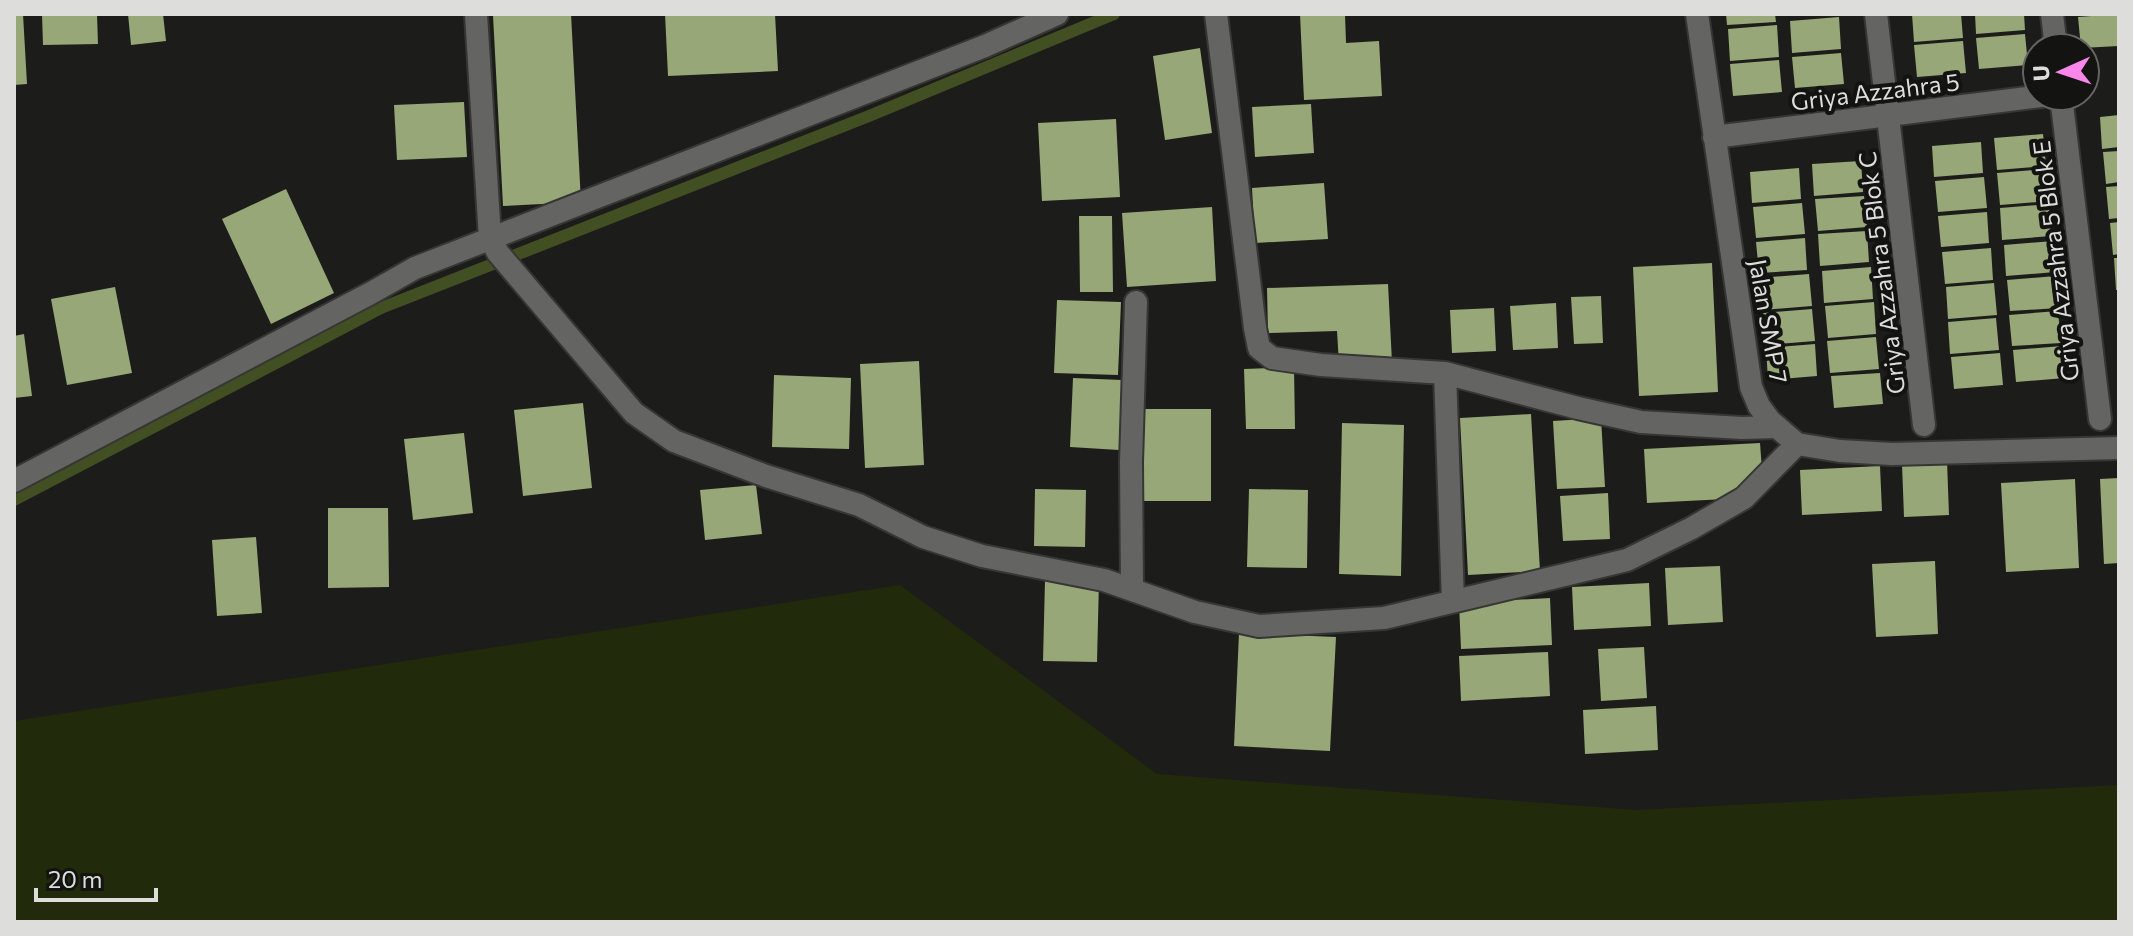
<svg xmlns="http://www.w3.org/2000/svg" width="2133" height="936" viewBox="0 0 2133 936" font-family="Commissioner,sans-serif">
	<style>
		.green { fill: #212a0a }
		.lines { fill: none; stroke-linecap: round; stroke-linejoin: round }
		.stream { stroke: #424f22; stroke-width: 12 }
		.building { fill: #97a777 }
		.pedestrian-casing { stroke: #363635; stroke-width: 26 }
		.minor-casing { stroke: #363635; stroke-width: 26 }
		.pedestrian { stroke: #646562; stroke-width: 22 }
		.minor { stroke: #646562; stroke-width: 22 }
		.labels { text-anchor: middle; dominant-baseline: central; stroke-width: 8; stroke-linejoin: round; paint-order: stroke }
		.street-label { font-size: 24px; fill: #dddedc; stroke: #131411 }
	</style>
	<rect width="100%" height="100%" fill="#1c1d1a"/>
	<path class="green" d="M900,585L1157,774L1637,810L2119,785V922H14V721Z"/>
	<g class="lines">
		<path class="stream" d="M14,500L381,308L869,116L1114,14"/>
	</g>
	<path class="building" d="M14,14H23L27,84L14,85Z
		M42,14H97L98,44L43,45Z
		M128,14H163L166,41L131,45Z
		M515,14H571L581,202L503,206L493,15Z
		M665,14H775L778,71L668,76Z
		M1300,14H1345L1346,43L1379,41L1382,96L1304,100Z
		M1726,14H1775L1776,22L1727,25Z
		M1912,14H1961L1963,38L1914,42Z
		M1975,14H2024L2025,30L1976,34Z
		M2119,14V46L2081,48L2078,17Z
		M1839,17L1841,49L1792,53L1790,21Z
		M1777,25L1779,57L1730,61L1728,29Z
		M2025,34L2028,65L1979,69L1976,38Z
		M1963,41L1966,73L1917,77L1914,45Z
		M1200,48L1212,133L1165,140L1153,56Z
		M1841,53L1844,84L1795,88L1792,57Z
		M1779,60L1782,92L1733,96L1730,64Z
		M464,102L467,157L397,160L394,105Z
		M1311,104L1314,153L1255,157L1252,107Z
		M2119,115V147L2102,149L2100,117Z
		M1116,119L1120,197L1042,201L1038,123Z
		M2043,134L2046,166L1997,170L1994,138Z
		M1981,142L1983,173L1934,177L1932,146Z
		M2119,151V182L2106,184L2103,152Z
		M1861,161L1863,192L1814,196L1812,164Z
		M1799,168L1801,199L1752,203L1750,172Z
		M2046,169L2049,201L2000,205L1997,173Z
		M1984,177L1987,208L1938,212L1935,181Z
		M1324,183L1328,239L1255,243L1252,188Z
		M2119,186V218L2109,219L2106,187Z
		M286,189L334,293L271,324L222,219Z
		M1864,196L1867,227L1818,231L1815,199Z
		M1802,203L1805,234L1756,238L1753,207Z
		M2049,204L2051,236L2002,240L2000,208Z
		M1212,207L1216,281L1127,287L1122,213Z
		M1987,212L1989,243L1941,247L1938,216Z
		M1079,216H1112L1113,292H1080Z
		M2119,222V254L2113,255L2110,223Z
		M1867,231L1869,262L1820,266L1818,234Z
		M1805,238L1807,270L1759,273L1756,242Z
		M2053,241L2055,272L2006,276L2004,245Z
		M1991,248L1993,280L1945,284L1942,252Z
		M2114,258H2119V290H2116Z
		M1712,263L1718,392L1639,396L1633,267Z
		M1871,267L1873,299L1824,303L1822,271Z
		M1809,274L1812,306L1763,310L1760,278Z
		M2056,276L2058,308L2010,311L2007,280Z
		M1994,283L1997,315L1948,319L1946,287Z
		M1388,284L1392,362L1339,364L1337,331L1268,333L1267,288Z
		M115,287L132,373L67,385L51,299Z
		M1601,296L1603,343L1574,344L1571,297Z
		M1057,300L1121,302L1118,375L1054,373Z
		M1874,302L1876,334L1828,338L1825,306Z
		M1556,303L1558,348L1513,350L1510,306Z
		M1494,308L1496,351L1452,353L1450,310Z
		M1812,309L1815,341L1766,345L1763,313Z
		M2058,311L2061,343L2012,346L2009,315Z
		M1996,318L1999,350L1950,354L1948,322Z
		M24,334L32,396L14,398V336Z
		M1876,337L1879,369L1830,373L1827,341Z
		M1815,344L1817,376L1768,380L1766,348Z
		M2062,346L2065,378L2016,382L2013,350Z
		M2000,353L2003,385L1954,389L1951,357Z
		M919,361L924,465L865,468L860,364Z
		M1294,367L1295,429H1246L1244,369Z
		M1880,373L1883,404L1834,408L1831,376Z
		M774,375L851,378L849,449L772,447Z
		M1073,378L1122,380L1119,450L1070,447Z
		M583,403L592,488L523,496L514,410Z
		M1135,409H1211V501H1134Z
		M1531,414L1540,571L1468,575L1460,418Z
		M1601,418L1605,487L1557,489L1553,421Z
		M1342,423L1404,425L1401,576L1339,574Z
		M464,433L473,513L413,520L404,439Z
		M1760,443L1762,470L1726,499L1647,503L1644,449Z
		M1947,461L1949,515L1904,517L1902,464Z
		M1880,466L1882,511L1802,515L1800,470Z
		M2119,478V563L2104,564L2100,479Z
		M2075,479L2079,568L2006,572L2001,483Z
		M756,485L762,534L705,540L700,490Z
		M1035,489L1086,490L1085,547L1034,546Z
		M1249,489L1308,490L1307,568L1247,567Z
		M1608,493L1610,539L1563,541L1560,496Z
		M328,508H388L389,587L328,588Z
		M256,537L262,613L217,616L212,540Z
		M1935,561L1938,634L1876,637L1872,564Z
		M1720,566L1723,622L1668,625L1665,568Z
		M1045,580L1099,581L1097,662L1043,661Z
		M1649,583L1651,626L1574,630L1572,587Z
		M1550,598L1552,645L1461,649L1459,603Z
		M1239,633L1336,637L1330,751L1234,746Z
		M1644,647L1647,698L1601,701L1598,649Z
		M1548,652L1550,696L1461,701L1459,656Z
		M1656,706L1658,750L1585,754L1583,710Z"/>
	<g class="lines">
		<defs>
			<path id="pedestrian" d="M1216,14L1255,328L1259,348L1272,358L1321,365L1445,373L1578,408L1641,422L1742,428L1777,427
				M1445,373L1453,601
				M1132,589L1131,462L1136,302"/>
			<path id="minor" d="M476,14L490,238L498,253L634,413L674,441L766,476L859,505L923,537L982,556L1104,580L1195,612L1259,626L1384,618L1627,560L1692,528L1744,498L1797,444
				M1697,14L1751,387L1759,406L1770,421L1797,444L1840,451L1892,454L2119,448
				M1876,14L1924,425
				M2052,14L2056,48
				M2061,96L2100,419
				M1714,137L2042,96
				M14,481L371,293L415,268L985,46L1057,14"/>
		</defs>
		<use href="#pedestrian" class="pedestrian-casing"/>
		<use href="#minor" class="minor-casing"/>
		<use href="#pedestrian" class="pedestrian"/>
		<use href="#minor" class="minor"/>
	</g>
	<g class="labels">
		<g class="street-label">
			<text transform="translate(1875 91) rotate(-7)">Griya Azzahra 5</text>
			<text transform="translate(2055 261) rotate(-97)">Griya Azzahra 5 Blok E</text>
			<text transform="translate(1881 273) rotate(-97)">Griya Azzahra 5 Blok C</text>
			<text transform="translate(1769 321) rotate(80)">Jalan SMP 7</text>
		</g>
	</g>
	<rect width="2133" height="936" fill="none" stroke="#dddedc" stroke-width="32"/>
	<g transform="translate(2061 72) rotate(267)"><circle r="38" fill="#131411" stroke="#646562" stroke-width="2"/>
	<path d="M0-6L14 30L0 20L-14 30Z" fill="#f987e9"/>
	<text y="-12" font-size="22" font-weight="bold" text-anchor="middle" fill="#dddedc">U</text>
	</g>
	<path d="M36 888v12h120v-12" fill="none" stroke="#dddedc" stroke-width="4"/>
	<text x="48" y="888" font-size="24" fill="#dddedc" stroke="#131411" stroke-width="6" paint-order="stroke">20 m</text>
</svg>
